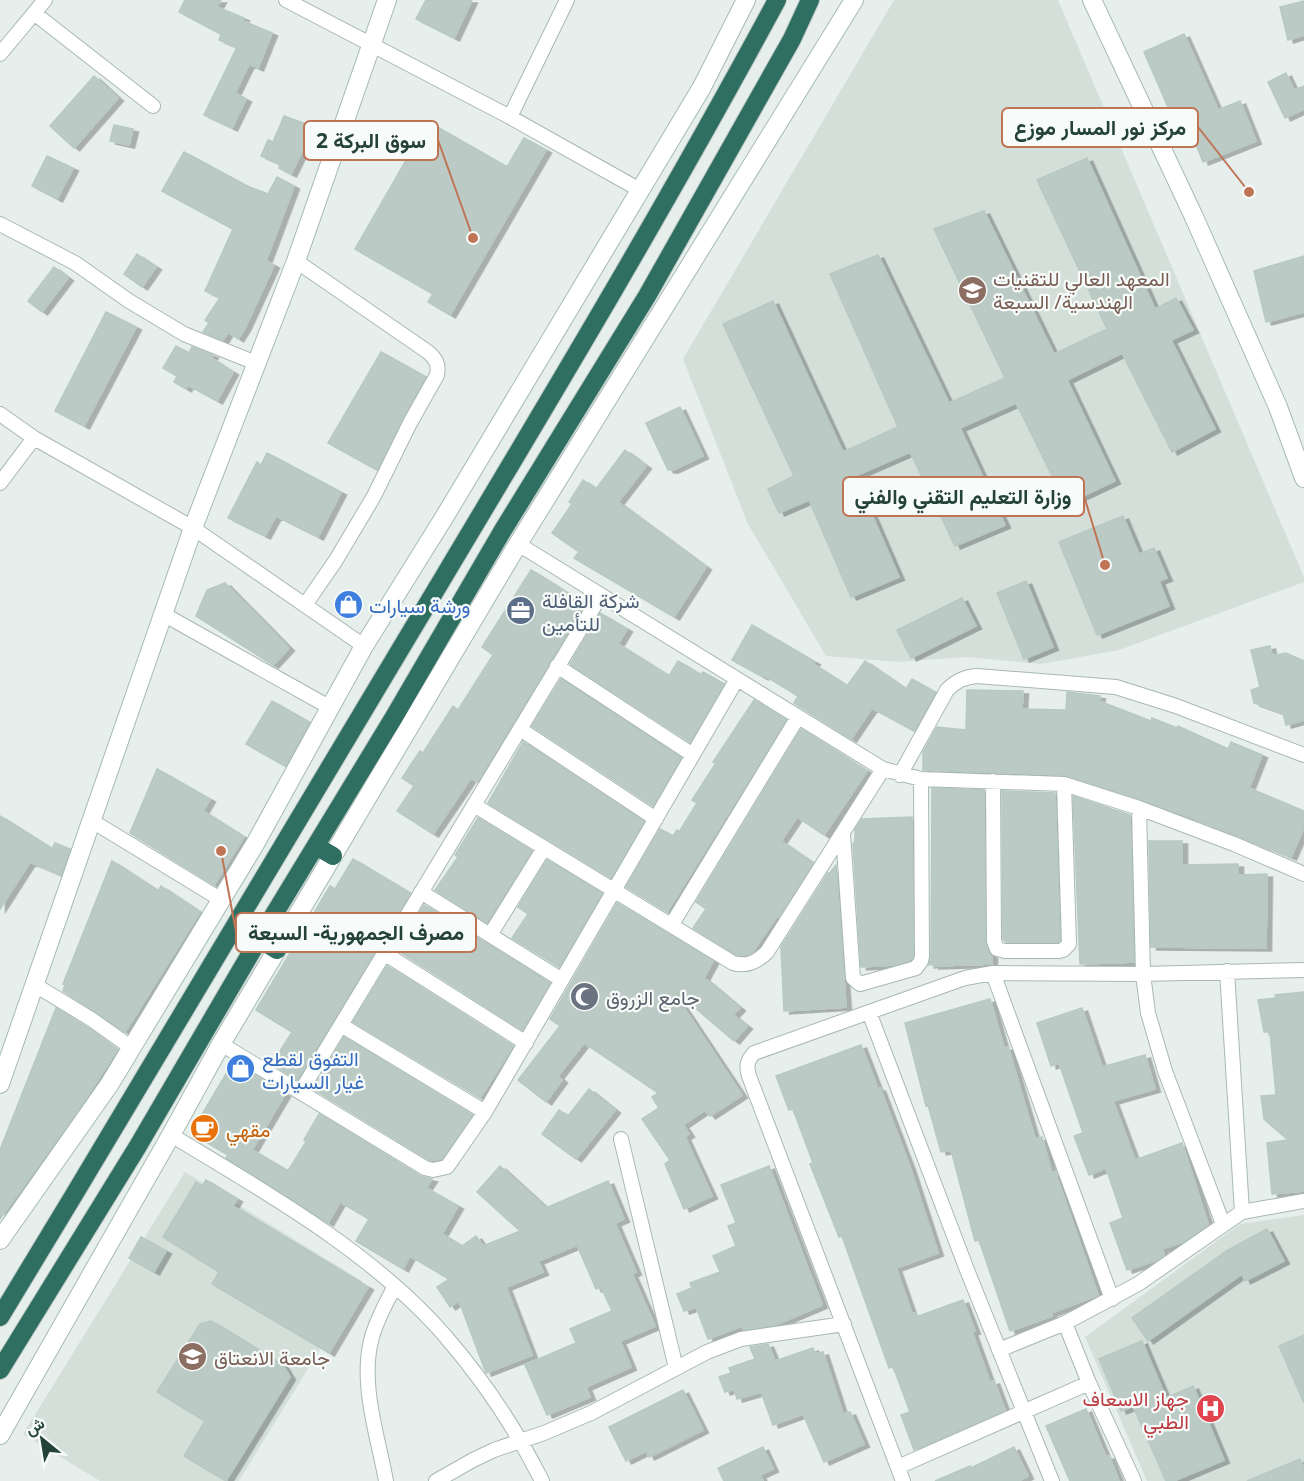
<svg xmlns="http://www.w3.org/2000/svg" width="1304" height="1481" viewBox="0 0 1304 1481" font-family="'Noto Sans',Vazirmatn,sans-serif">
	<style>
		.built { fill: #d4dfda }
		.building { fill: #bbcac4; stroke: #b8c9c2; stroke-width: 1.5; filter: url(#shadow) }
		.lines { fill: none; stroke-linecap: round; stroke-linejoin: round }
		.street-casing { stroke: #a8b8b2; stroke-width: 16 }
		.secondary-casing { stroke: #a4bbb3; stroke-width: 20 }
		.highway-casing { stroke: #c2cac8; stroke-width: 20 }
		.street { stroke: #fff; stroke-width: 14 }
		.secondary { stroke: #fff; stroke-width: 18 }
		.highway { stroke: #2f6f62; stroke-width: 18 }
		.labels { text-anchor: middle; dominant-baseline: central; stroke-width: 4.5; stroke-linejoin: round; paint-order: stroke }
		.education-label { font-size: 20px; fill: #785e54; stroke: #f7fbf9; text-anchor: start }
		.service-label { font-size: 20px; fill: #4e5e75; stroke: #f7fbf9; text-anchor: start }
		.shop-label { font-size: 20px; fill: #366cbe; stroke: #f7fbf9; text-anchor: start }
		.worship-label { font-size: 20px; fill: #5b616d; stroke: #f7fbf9; text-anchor: start }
		.food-label { font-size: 20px; fill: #c56008; stroke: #f7fbf9; text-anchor: start }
		.health-label { font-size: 20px; fill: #be3a42; stroke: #f7fbf9; text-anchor: end }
		.leader { fill: none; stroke: #c07456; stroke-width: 2 }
		.callout-dot { fill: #c07456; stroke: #f7fbf9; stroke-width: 2 }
		.callout { fill: #f7fbf9; stroke: #c07456; stroke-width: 2 }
		.callout-label { font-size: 21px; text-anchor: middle; font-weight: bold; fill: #24423a }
	</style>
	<defs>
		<filter id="shadow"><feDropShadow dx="5.5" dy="3" stdDeviation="0" flood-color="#0004"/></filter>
	</defs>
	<rect width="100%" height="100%" fill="#e6efeb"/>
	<path class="built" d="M894,0H1058L1304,577V582L1119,650L1041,664L966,657L898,662L826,656L748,524L683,359Z
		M185,1172L362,1281L239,1481H100L23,1434Z
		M1304,1215V1481H1147L1085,1337L1240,1224Z"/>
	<path class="building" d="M185,0H221L217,7L244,18L243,21L272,33L258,68L249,64L235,93L246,99L232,128L204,115L237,47L219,40L221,34L179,12Z
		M426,0H472L454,38L416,19Z
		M1304,1V35L1288,40L1280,7Z
		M1184,34L1218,110L1240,101L1256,141L1203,162L1182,109L1171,114L1144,52Z
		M1286,73L1294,90L1304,86V109L1285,118L1268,82Z
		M94,76L118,98L74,148L50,126Z
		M284,116L314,127L291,174L279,168L280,164L261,156L268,140L273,142Z
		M428,122L507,167L524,138L546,150L450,315L428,302L433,294L355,249Z
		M114,125L133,129L129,145L110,141Z
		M184,152L247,186L268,194L277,177L294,186L266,261L274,265L245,328L238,339L228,332L223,340L203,332L209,323L205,320L220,298L205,291L233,229L162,191Z
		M47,156L73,168L57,199L32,186Z
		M1087,158L1155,309L1176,298L1193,330L1171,340L1215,429L1172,452L1122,353L1067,380L1115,481L1066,504L1016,403L960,428L1005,525L955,546L910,452L855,476L899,577L851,597L809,500L779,513L768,489L794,476L723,324L773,301L843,452L898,427L830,274L878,255L949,403L1005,378L934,229L984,211L1054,354L1107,329L1037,180Z
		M137,254L156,267L142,287L124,274Z
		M1304,256V312L1266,322L1254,271Z
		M54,267L68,278L42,312L28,301Z
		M106,312L136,327L84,426L55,411Z
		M176,346L189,353L192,347L213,355L211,358L233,372L217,401L188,385L186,389L174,382L177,376L163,368Z
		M381,352L426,377L377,470L328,443Z
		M680,407L703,456L673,470H668L646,423Z
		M625,450L646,466L618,502L706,567L674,617L574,558L579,552L552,533L572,504L569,502L583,480L596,489Z
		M267,453L341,492L318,537L276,516L265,536L228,518L257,462L261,465Z
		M1123,516L1139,554L1154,548L1167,578L1159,581L1169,606L1097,635L1059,542Z
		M531,570L585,604L477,782L471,778L433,834L397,811L414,786L402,778L420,751L423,753L453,706L458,710L493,655L482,647Z
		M1026,581L1053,647L1024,659L997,593Z
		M225,583L289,648L273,665L196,616L207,590Z
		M962,598L976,626L911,658L897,630Z
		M600,613L627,629L618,644L669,676L678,661L701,675L703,672L724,684L690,742L570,664Z
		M752,625L815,662L813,664L847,686L865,661L906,689L912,679L935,692L914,731L872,708L851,739L794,703L798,696L764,675L763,677L732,660Z
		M1270,646L1272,656L1286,653L1304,661V720L1286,725L1283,713L1254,703L1251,690L1260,687L1251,650Z
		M561,679L681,758L653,806L532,726Z
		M967,690L1023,691L1022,709L1066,710L1067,692L1100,696L1099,701L1151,721L1152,718L1177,728L1178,726L1228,749L1231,742L1262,755L1249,788L1304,811V827L1291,857L1196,819L1066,775L923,770V752L937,727L966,730Z
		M754,700L786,720L667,912L626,887L660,829L673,836L677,830L679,832L697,803L692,800L716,763L713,762Z
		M272,701L309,722L285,766L246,744Z
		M801,729L867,771L824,835L797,817L781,841L813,863L779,916V913L752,953L746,955H736L693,928L706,909L696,902Z
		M523,742L644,822L611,878L488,803Z
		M157,769L210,799L203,811L244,837L214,885L130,833Z
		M932,788L984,790L985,941L989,952L992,956V964L933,966V964L929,965L931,956Z
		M1002,791L1055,793L1060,940L1058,942H1006L1003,939Z
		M1073,796L1130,815L1134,962L1080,964Z
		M0,816L52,849L55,843L70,849L61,875L30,862L0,909Z
		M912,817L913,957L910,960L893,965L861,967L853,844L855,841V830L862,819Z
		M478,818L532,851L487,923L435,890L458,857L455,855Z
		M1149,841H1182V865L1238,864V875L1267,874L1266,948L1151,947Z
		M353,859L410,893L297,1080L272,1064L292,1032L256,1010L330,886L335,889Z
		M547,860L602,893L559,967L512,938L528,914L518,907Z
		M112,861L158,891L161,886L200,912L125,1032L63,991L65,985L63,984Z
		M836,865L846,1007L784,1011L781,947L828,873L829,874Z
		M617,903L713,961L704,978L740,1008L733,1015L747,1026L734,1041L673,989L672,990L742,1095L710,1116L705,1110L683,1125L689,1134L685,1137L712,1196L684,1209L665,1164L670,1160L642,1119L659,1108L652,1097L658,1093L584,1043L558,1076L562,1080L546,1102L518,1080L560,1026L550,1019Z
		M424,905L550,983L522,1030L397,950Z
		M387,966L513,1046L480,1098L353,1022Z
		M1304,992V1191L1272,1194L1267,1143L1288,1140L1264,1119L1261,1096L1276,1095L1270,1032H1264L1258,1000L1276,998L1275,995Z
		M990,999L1004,1048L1008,1047L1035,1139L1042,1137L1052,1174L1055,1172L1098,1295L1051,1313L1052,1316L1010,1331L979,1240L975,1241L951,1150L941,1152L928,1105L926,1106L905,1023Z
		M56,1008L86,1027L117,1050L82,1104L0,1219V1150Z
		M1082,1008L1102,1067L1145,1055L1155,1089L1113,1101L1135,1160L1182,1143L1208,1224L1185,1241L1162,1249L1164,1255L1157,1260L1127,1270L1110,1223L1123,1218L1106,1168L1089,1175L1074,1136L1083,1133L1059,1063L1051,1066L1037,1023Z
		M344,1037L472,1115L442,1159L429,1160L313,1089Z
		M861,1045L878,1089L880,1088L910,1167L938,1253L896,1268L912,1314L915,1313L916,1317L963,1300L975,1331L972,1332L990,1382L994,1381L1005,1410L914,1450L901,1415L910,1412L893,1366L889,1368L842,1236L839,1237L810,1164L813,1163L793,1109L789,1110L776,1076Z
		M233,1062L285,1094L252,1150L288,1171L306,1142L304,1140L319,1114L420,1176L432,1179L426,1188L458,1206L442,1234L462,1246L476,1236L483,1246L520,1231L477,1192L500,1166L546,1208L608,1181L624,1219L615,1223L636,1272L632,1274L655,1326L620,1341L631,1367L586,1387L590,1397L547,1415L525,1365L576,1343L570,1329L612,1311L601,1287L596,1289L577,1245L538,1261L543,1272L506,1287L532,1355L486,1373L459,1301L450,1307L437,1287L449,1279L410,1256L403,1269L356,1241L369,1219L340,1202L328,1223L226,1158L228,1155L191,1133Z
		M589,1089L615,1110L576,1159L542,1134L559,1110L568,1116Z
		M769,1166L822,1305L775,1325L744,1330L742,1326L708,1339L696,1307L684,1311L677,1294L692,1288L690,1283L720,1272L713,1256L736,1246L728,1226L736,1223L721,1185Z
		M206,1180L237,1199L233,1206L368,1287L329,1353L212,1284L219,1272L163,1237L196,1182L202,1186Z
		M1267,1229L1284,1261L1245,1281L1242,1274L1148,1341L1132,1318L1228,1250Z
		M141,1237L166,1251L154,1272L129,1258Z
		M211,1321L283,1365L290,1377L226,1481L184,1456L205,1421L157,1392L200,1324Z
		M1304,1335V1403L1279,1346Z
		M1142,1341L1166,1398L1193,1386L1224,1460L1174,1481H1166L1133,1406L1121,1411L1099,1359Z
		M768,1344L775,1361L813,1348L815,1354L823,1352L843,1414L850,1412L864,1444L824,1462L803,1414L773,1425L761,1392L737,1399L734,1389L725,1392L719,1377L731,1373L729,1368L755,1359L750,1347Z
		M683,1390L703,1430L649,1457L646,1451L626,1461L609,1427Z
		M1086,1409L1106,1457L1109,1456L1119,1481H1070L1066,1472L1046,1426Z
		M763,1447L773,1469L760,1475L763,1481H724L718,1468Z
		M1014,1447L1028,1476L1019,1481H935L970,1466L971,1468Z
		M1300,1459L1304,1468V1481H1247Z"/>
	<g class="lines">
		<defs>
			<path id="street" d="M286,0L510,117L640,190
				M34,13L153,106
				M0,54L45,0
				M510,117L567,0
				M0,224L75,263L129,301L184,334L256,363
				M296,261L428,352C436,359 439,364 437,375L410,423L374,496L336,560L305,605
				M0,414L34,438L193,528L364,646
				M0,483L34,438
				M518,544L883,769L921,779L1064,784L1139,808L1234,844L1304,874
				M163,614L331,708
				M557,666L693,755
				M520,729L656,819
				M900,775L947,690C956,681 964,677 977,676L1116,687L1176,706L1304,755
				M993,781L994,941L997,949L1005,951H1059L1063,950L1069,944L1064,784
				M474,805L733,963C747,967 757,962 767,952L883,769
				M1139,808L1143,974L1148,1013L1165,1071L1223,1224
				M92,821L220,899
				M843,834L853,978L860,984L916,968L921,961L922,956L921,779
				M421,892L562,980
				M672,924L798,717
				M490,935L544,848
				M384,953L526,1043
				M1227,971L1242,1212
				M993,973L1112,1299
				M35,985L91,1019L132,1048
				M869,1012L967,1270L1052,1481
				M341,1025L485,1112
				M221,1044L425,1168L433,1170L447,1167L485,1112L737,679
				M301,1091L601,595
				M171,1135C264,1191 375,1254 446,1337C484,1381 516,1429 542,1481
				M621,1139L676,1368
				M1065,1323L1089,1383L1134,1481
				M999,1350L1065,1323L1138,1284L1242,1212L1304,1201
				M898,1467L1089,1383
				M386,1481C378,1436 359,1383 372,1337C377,1319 386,1303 395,1286
				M436,1481L473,1460L494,1450L544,1433L591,1413L707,1352L741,1339L844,1324
				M903,1481L749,1076C746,1066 747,1061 754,1053L965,978L993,973L1143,974L1304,970"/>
			<path id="secondary" d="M1092,0L1194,217L1278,407L1304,478
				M0,1084L193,528L296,261L387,0
				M0,1240L109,1085L255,844L364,646L445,516L702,87L746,0
				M0,1435L171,1135L221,1044L518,544L854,0"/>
			<path id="highway" d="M316,846L333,856
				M259,939L277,950
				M0,1317C141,1085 280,852 419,618C541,414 664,210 777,0
				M0,1370L138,1146L259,939L394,717L503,530L647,296L792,39L810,0"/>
		</defs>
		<use href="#street" class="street-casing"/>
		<use href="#secondary" class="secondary-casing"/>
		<use href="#highway" class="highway-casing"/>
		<use href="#street" class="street"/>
		<use href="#secondary" class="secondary"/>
		<use href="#highway" class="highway"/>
	</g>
	<defs>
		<symbol id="university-disc" viewBox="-11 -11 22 22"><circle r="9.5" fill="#8d6e63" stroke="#f7fbf9"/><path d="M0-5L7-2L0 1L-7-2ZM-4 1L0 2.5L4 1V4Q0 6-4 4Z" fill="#fff"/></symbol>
		<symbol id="shop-disc" viewBox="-11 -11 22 22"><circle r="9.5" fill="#3f7fe0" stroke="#f7fbf9"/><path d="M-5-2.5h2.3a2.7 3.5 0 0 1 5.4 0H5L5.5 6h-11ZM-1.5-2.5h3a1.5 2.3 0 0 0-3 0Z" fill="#fff"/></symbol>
		<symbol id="office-disc" viewBox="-11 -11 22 22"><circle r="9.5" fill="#5c6f8a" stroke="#f7fbf9"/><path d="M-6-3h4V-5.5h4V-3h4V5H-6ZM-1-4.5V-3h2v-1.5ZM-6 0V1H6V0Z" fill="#fff"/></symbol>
		<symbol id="mosque-disc" viewBox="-11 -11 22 22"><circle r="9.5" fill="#6b7280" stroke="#f7fbf9"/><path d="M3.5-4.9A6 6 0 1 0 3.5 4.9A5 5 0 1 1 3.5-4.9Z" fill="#fff"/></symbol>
		<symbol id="cafe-disc" viewBox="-11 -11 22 22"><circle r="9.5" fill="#e8710a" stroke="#f7fbf9"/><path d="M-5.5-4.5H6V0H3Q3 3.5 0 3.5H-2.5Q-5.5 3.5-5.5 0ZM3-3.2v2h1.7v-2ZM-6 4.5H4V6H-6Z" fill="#fff"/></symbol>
		<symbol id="hospital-disc" viewBox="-11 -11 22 22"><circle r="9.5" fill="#e0444e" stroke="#f7fbf9"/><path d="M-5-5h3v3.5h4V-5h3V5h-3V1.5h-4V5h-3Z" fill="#fff"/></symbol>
	</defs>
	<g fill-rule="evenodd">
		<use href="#university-disc" x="956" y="274" width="33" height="33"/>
		<use href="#shop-disc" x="332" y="588" width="33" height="33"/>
		<use href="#office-disc" x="504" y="594" width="33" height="33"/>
		<use href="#mosque-disc" x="568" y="980" width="33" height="33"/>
		<use href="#shop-disc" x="224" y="1052" width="33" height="33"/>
		<use href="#cafe-disc" x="188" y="1112" width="33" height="33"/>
		<use href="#university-disc" x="176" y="1340" width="33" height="33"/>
		<use href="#hospital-disc" x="1194" y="1392" width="33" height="33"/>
	</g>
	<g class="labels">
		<g class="education-label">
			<text x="993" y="278">المعهد العالي للتقنيات<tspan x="993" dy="23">الهندسية/ السبعة</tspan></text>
			<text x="214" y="1357">جامعة الانعتاق</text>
		</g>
		<g class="service-label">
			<text x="542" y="600">شركة القافلة<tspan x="542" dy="23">للتأمين</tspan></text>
		</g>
		<g class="shop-label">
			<text x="369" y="605">ورشة سيارات</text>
			<text x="262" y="1058">التفوق لقطع<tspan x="262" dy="23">غيار السيارات</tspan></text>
		</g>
		<g class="worship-label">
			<text x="606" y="997">جامع الزروق</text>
		</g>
		<g class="food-label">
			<text x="226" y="1129">مقهي</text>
		</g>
		<g class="health-label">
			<text x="1189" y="1398">جهاز الاسعاف<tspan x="1189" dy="23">الطبي</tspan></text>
		</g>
	</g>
	<path class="leader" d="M1249 192L1198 127M473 238L438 140M1105 565L1084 496M221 851L236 932"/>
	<g class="callout-dot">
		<circle cx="1249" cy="192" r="6"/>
		<circle cx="473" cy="238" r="6"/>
		<circle cx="1105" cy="565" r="6"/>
		<circle cx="221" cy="851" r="6"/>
	</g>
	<g class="callout">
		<rect x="1002" y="108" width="196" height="39" rx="6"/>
		<rect x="304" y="121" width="134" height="39" rx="6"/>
		<rect x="843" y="477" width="241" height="39" rx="6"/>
		<rect x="236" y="913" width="240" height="39" rx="6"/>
	</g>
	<g class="callout-label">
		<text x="1100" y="135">مركز نور المسار موزع</text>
		<text x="371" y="148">سوق البركة 2</text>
		<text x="963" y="504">وزارة التعليم التقني والفني</text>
		<text x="356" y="940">مصرف الجمهورية- السبعة</text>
	</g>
	<g transform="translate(42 1439) rotate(330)" stroke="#f7fbf9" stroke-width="4.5" paint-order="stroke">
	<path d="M0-4.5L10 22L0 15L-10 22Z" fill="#24423a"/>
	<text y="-9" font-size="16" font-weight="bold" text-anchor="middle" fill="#24423a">ش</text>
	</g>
</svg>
